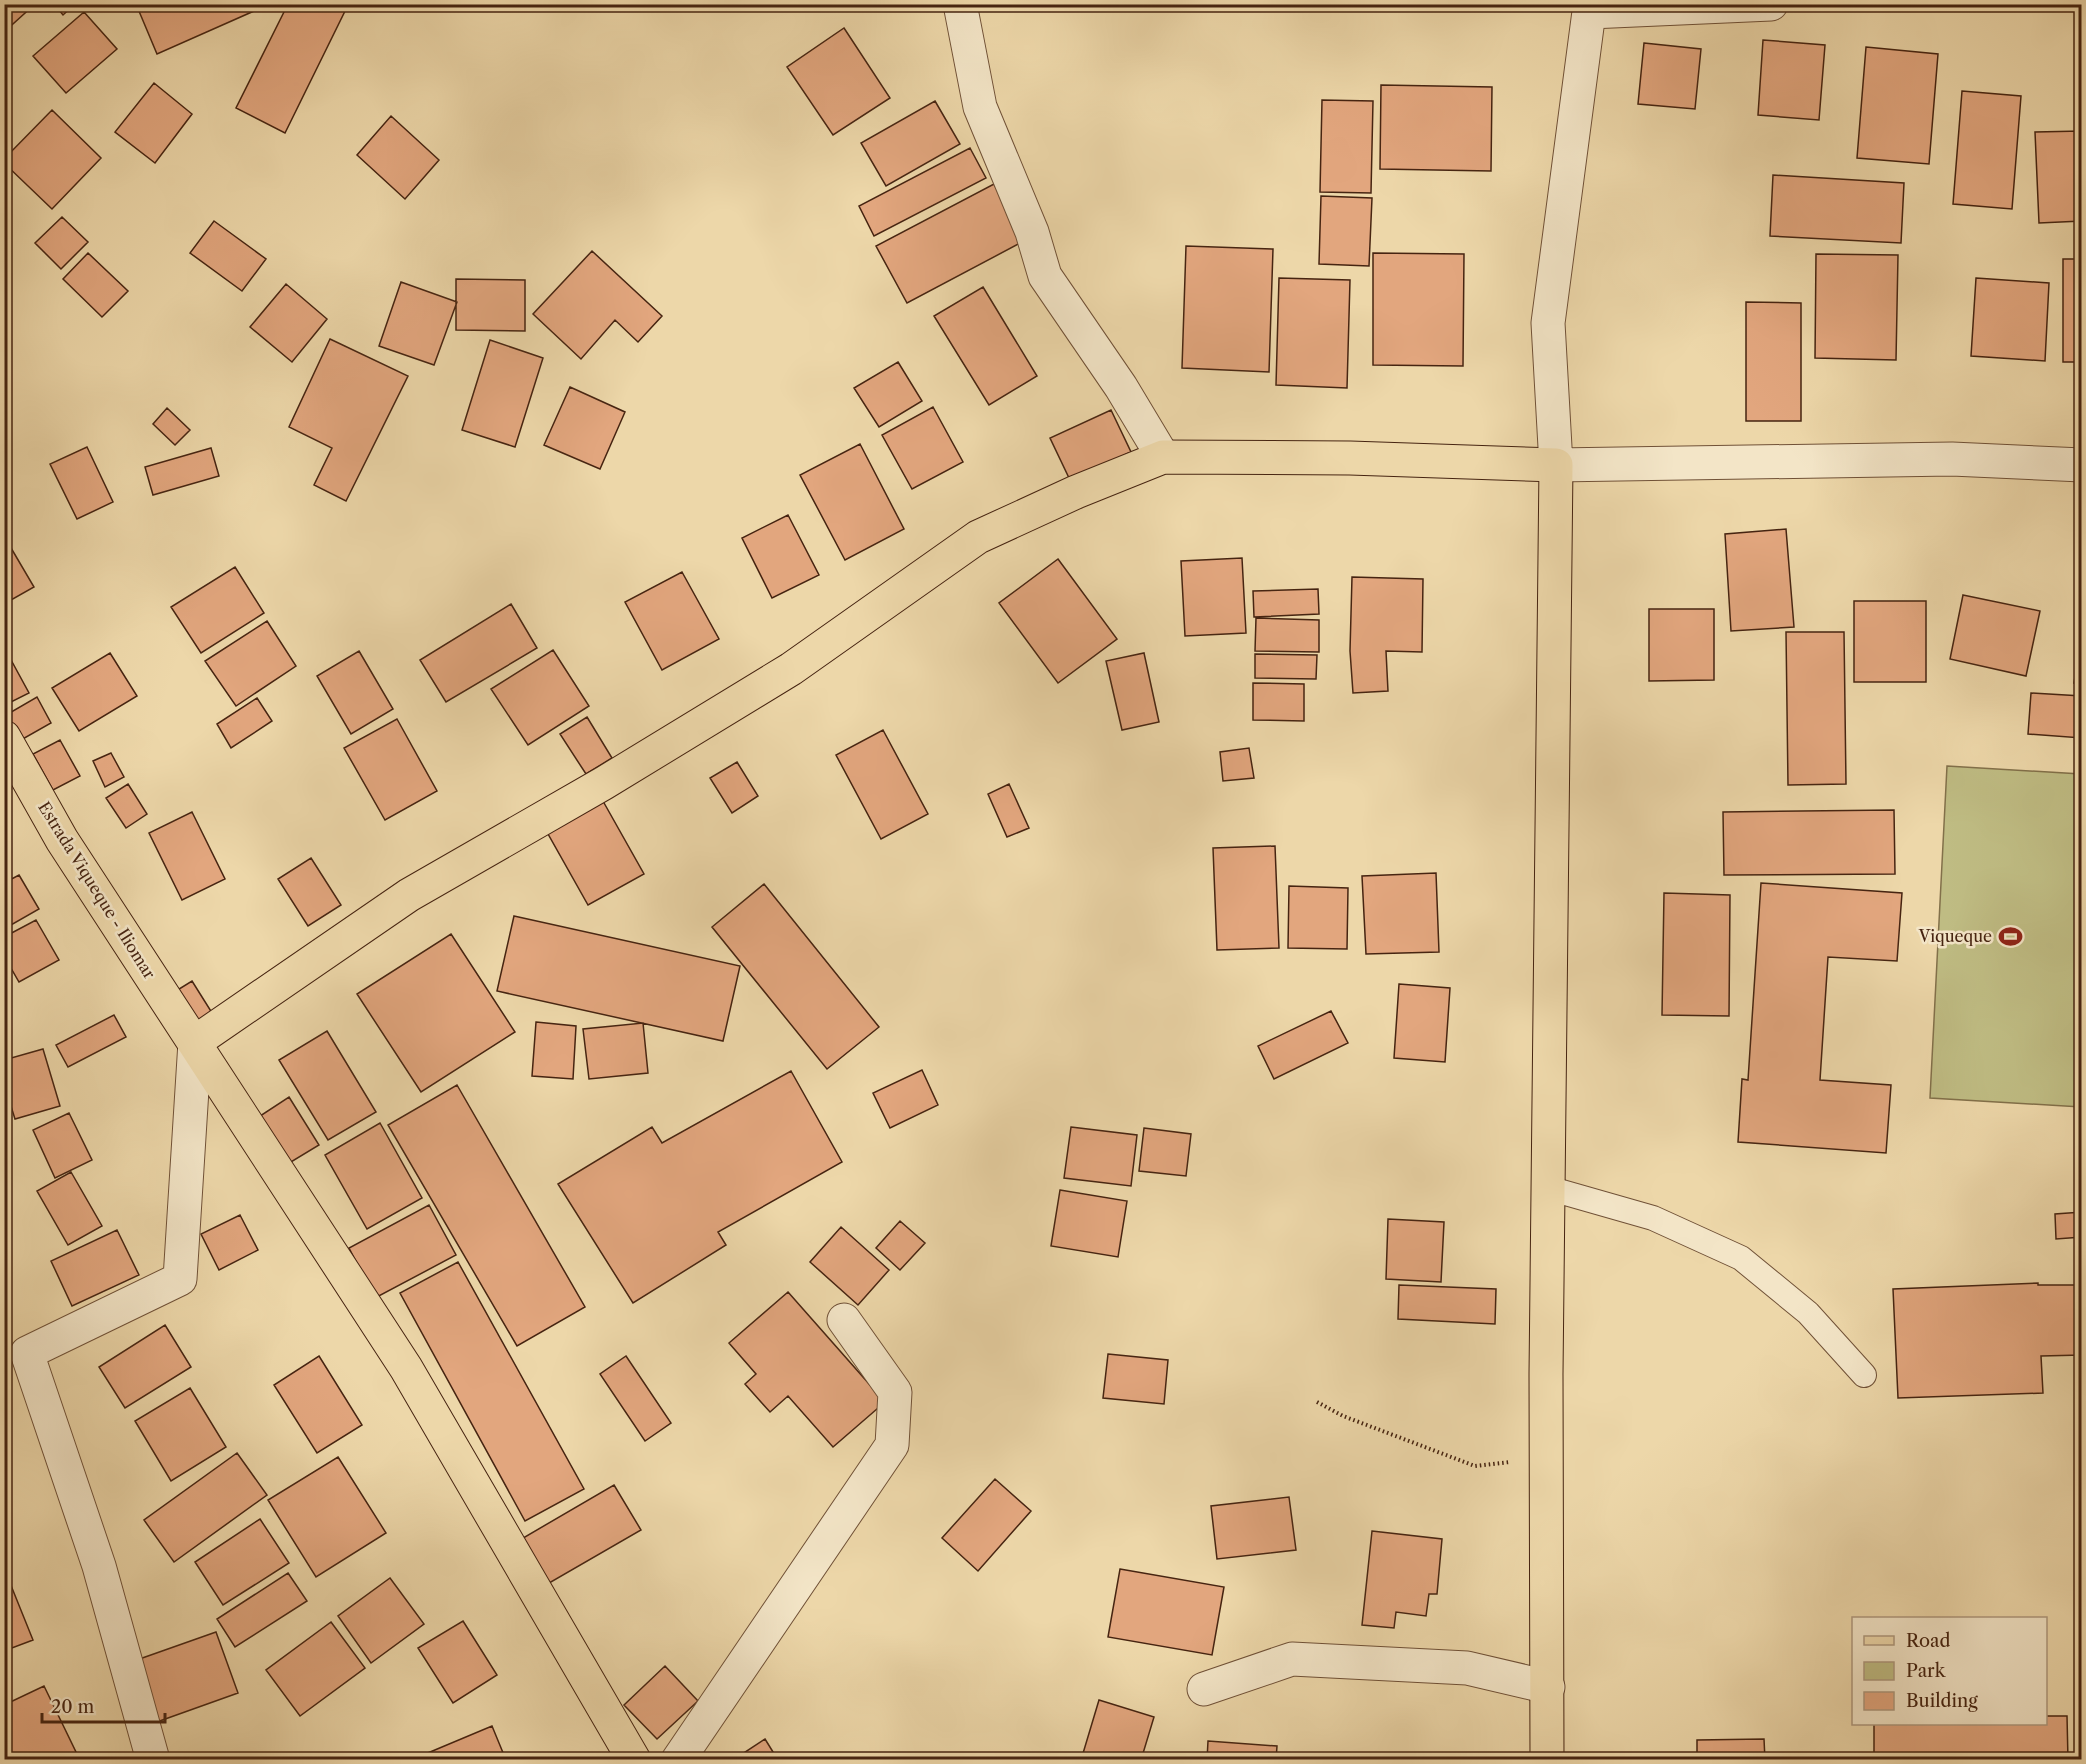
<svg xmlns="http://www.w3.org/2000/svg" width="2086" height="1764" viewBox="0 0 2086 1764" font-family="'Libre Caslon Text',serif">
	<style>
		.green { fill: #bfbc83; stroke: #82704a; stroke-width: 1.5 }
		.building { fill: #e2a67e; stroke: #462411; stroke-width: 1.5 }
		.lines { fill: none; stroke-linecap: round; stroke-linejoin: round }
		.lane-casing { stroke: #705137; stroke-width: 26 }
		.street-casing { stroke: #705137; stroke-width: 35 }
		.primary-casing { stroke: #462411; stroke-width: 35 }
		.path { stroke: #462411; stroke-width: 4; stroke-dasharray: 1.5 3; stroke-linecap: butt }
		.lane { stroke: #f3e5c7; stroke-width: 24 }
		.street { stroke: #f3e5c7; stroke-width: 33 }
		.primary { stroke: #edd7a9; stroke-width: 33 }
		.labels { text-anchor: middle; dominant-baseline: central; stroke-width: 5; stroke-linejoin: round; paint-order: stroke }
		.street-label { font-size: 16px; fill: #462411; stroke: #f3e5c7 }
		.poi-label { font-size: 16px; fill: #462411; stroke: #f3e5c7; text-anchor: end }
	</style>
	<rect width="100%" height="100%" fill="#edd7a9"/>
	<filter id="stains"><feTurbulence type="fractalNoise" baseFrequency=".00333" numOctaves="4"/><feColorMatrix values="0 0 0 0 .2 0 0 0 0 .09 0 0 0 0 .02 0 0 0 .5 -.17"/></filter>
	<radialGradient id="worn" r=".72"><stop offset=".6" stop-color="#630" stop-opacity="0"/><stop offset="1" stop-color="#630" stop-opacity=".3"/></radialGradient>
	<path class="green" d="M1947,766L2081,774V1107L1930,1098Z"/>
	<path class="building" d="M4,4H35L4,32Z
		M54,4H75L63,15Z
		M136,4H251L254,11L157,54Z
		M288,4H342L347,7L285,133L236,108Z
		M84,12L117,49L66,93L33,56Z
		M844,28L890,98L833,135L787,67Z
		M1763,40L1825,45L1819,120L1758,115Z
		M1644,43L1701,49L1695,109L1638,104Z
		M1866,47L1938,54L1929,164L1857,158Z
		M154,83L192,114L155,163L115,132Z
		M1381,85L1492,87L1491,171L1380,169Z
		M1962,91L2021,96L2012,209L1953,204Z
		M1322,100L1373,101L1371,193L1320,192Z
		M935,101L960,144L886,186L861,143Z
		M52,110L101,158L52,209L4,163V159Z
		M391,116L439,160L405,199L357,155Z
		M2082,131V221L2039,223L2035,132Z
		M970,148L986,178L874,236L859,206Z
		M1773,175L1904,183L1901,243L1770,236Z
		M994,184L1024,241L907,303L876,246Z
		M1321,196L1372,198L1369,266L1319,264Z
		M62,217L88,242L61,269L35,243Z
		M214,221L266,259L242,291L190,253Z
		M1186,246L1273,249L1269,372L1182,368Z
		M592,251L662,316L638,342L615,320L581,359L533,314Z
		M88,253L128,291L102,317L63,279Z
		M1373,253L1464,254L1463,366L1373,365Z
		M1816,254L1898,255L1896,360L1815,358Z
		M2063,259H2082V362H2063Z
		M1279,278L1350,280L1347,388L1276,385Z
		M1976,278L2049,283L2045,361L1971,356Z
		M456,279L525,280V331L456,330Z
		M401,282L457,302L434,365L379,346Z
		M286,284L327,319L292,362L250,327Z
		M983,287L1037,376L989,405L934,316Z
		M1746,302L1801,303V421H1746Z
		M330,339L408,376L346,501L314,485L332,448L289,427Z
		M490,340L543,358L515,447L462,430Z
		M898,362L922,401L879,427L854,388Z
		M570,387L625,412L600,469L544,445Z
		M933,407L963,462L912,489L882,435Z
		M167,408L190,430L175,445L153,424Z
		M1111,410L1131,452L1070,480L1050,438Z
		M860,444L904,529L845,560L800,475Z
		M87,447L113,502L77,519L50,464Z
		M211,448L219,476L153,495L145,467Z
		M788,515L819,575L772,598L742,538Z
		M1786,529L1794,627L1731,631L1725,534Z
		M4,536L34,587L4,604Z
		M1242,558L1246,633L1185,636L1181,561Z
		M1058,559L1117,639L1058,683L999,603Z
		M235,567L264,613L201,653L171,607Z
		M682,572L719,639L662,670L625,602Z
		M1352,577L1423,579L1422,652L1386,651L1388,691L1353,693L1350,651Z
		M1318,589L1319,614L1254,617L1253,591Z
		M1963,595L2040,611L2026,676L1950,659Z
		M1854,601H1926V682H1854Z
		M511,604L537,648L446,702L420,660Z
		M1649,609H1714V680L1649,681Z
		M1256,618L1319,620V652L1255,651Z
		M267,621L296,666L236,706L205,661Z
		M2082,630V684L2074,683Z
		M1786,632H1844L1846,784L1788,785Z
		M4,647L29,693L5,705H4Z
		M553,650L589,706L528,745L491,689Z
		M359,651L393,709L351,734L317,676Z
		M110,653L137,696L79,731L52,688Z
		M1144,653L1159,722L1122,730L1106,661Z
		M1255,654L1317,655L1316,679L1255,678Z
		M1253,683L1304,684V721L1253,720Z
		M2031,693L2082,696V738L2028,734Z
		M37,697L51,723L21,740L6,715Z
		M257,698L272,721L231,748L217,724Z
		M587,717L612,758L586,774L560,734Z
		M397,719L437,791L385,820L344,748Z
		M883,730L928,814L881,839L836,755Z
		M60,740L80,776L53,790L33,754Z
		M1249,748L1254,778L1223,781L1220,752Z
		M111,753L124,777L105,787L93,761Z
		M737,762L758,796L732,813L710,778Z
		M128,784L147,814L126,828L106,798Z
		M1009,784L1029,828L1007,837L988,794Z
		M599,794L644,874L588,905L543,825Z
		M1894,810L1895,874L1724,875L1723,812Z
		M192,812L225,879L182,900L149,833Z
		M1275,846L1279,948L1217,950L1213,848Z
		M311,858L341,905L308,926L278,879Z
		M1436,873L1439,952L1366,954L1362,876Z
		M19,875L39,909L4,929V883Z
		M1761,883L1902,893L1897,961L1828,957L1820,1080L1891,1085L1886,1153L1738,1142L1742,1079L1748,1080Z
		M764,884L879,1027L827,1069L712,927Z
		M1289,886L1348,888L1347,949L1288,948Z
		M1664,893L1730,895L1729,1016L1662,1015Z
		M514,916L740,966L723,1041L497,991Z
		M36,920L59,960L19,982L4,956V937Z
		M451,934L515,1032L421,1092L357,994Z
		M192,981L214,1016L194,1028L171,994Z
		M1399,984L1450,988L1445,1062L1394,1058Z
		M1331,1011L1348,1043L1274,1079L1258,1046Z
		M114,1015L126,1037L68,1067L56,1045Z
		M536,1022L576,1026L573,1079L532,1076Z
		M643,1023L648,1073L589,1079L583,1029Z
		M327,1031L376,1112L328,1140L279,1060Z
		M43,1049L60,1106L15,1119L4,1084V1060Z
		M922,1070L938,1105L890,1128L873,1093Z
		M791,1071L842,1162L718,1232L726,1245L633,1303L558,1184L652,1127L662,1143Z
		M457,1085L585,1307L517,1346L388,1125Z
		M289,1097L319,1145L286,1165L257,1118Z
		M69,1113L92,1160L55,1178L33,1130Z
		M380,1123L422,1198L367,1229L325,1155Z
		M1071,1127L1137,1135L1131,1186L1064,1178Z
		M1144,1128L1191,1134L1186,1176L1139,1171Z
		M71,1172L102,1226L68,1245L37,1191Z
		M1060,1190L1127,1201L1118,1257L1051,1246Z
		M429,1205L456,1255L375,1298L349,1248Z
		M2082,1212V1237L2056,1239L2055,1214Z
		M240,1215L258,1250L219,1270L201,1234Z
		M1388,1219L1444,1222L1441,1282L1386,1279Z
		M900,1221L925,1243L900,1270L876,1248Z
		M841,1227L889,1270L858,1305L810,1262Z
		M117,1230L139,1275L72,1306L51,1261Z
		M458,1262L584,1489L525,1521L400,1293Z
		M2038,1283V1285H2082V1355L2041,1356L2043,1393L1898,1398L1893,1289Z
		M1399,1285L1496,1289L1495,1324L1398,1319Z
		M788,1292L885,1402L833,1447L788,1396L770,1412L745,1384L756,1374L729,1343Z
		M165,1325L191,1367L125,1408L99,1367Z
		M1108,1354L1168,1360L1164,1404L1103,1398Z
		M319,1356L362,1425L317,1453L274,1385Z
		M626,1356L671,1423L645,1441L600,1374Z
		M190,1388L226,1447L171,1481L135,1421Z
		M237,1453L267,1495L174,1562L144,1520Z
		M338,1457L386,1533L316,1577L268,1500Z
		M995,1479L1031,1511L978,1571L942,1538Z
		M614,1485L641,1530L544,1586L518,1541Z
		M1289,1497L1296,1550L1217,1559L1211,1506Z
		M260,1519L289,1563L223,1605L195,1562Z
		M1372,1531L1442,1539L1437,1594H1429L1426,1616L1396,1612L1394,1628L1362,1625Z
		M1120,1569L1224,1587L1212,1655L1108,1637Z
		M288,1573L307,1601L235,1647L217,1619Z
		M390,1578L424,1624L371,1663L338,1616Z
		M10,1583L33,1640L4,1651V1585Z
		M463,1621L497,1675L453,1703L418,1648Z
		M331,1622L365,1668L300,1716L266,1670Z
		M216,1632L238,1693L154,1723L131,1662Z
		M665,1666L698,1701L657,1739L624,1705Z
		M44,1686L76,1752L60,1760H11L4,1745V1705Z
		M1099,1700L1154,1717L1141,1760H1081Z
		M2046,1716H2067L2068,1760H1874V1724H2046Z
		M492,1726L506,1760H411Z
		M765,1739L778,1760H733Z
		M1764,1739L1765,1760H1697V1740Z
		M1208,1741L1277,1746L1276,1760H1207Z"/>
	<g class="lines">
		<defs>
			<path id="lane" d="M1548,1188L1653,1218L1741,1258L1808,1313L1864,1375"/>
			<path id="street" d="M960,4L980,107L1032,232L1045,276L1121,387L1163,457
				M1590,4L1548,323L1556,465L1952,459L2082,465
				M1590,12L1771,4
				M1204,1689L1292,1659L1467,1668L1548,1687
				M153,1760L99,1566L27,1353L180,1279L195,1042
				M678,1760L892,1445L895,1392L844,1320"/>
			<path id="primary" d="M4,737L62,840L406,1368L634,1760
				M195,1042L409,895L604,783L791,669L978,537L1076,492L1163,457L1350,458L1556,465L1546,1374L1547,1760"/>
		</defs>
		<use href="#lane" class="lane-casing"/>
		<use href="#street" class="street-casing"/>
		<use href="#primary" class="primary-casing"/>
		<path class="path" d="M1317,1402L1343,1416L1475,1466L1510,1462"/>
		<use href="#lane" class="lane"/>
		<use href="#street" class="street"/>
		<use href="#primary" class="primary"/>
	</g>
	<defs>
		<symbol id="stadium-bare" viewBox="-9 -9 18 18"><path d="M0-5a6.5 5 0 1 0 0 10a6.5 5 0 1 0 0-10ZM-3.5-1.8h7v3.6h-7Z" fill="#8f2418" stroke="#f3e5c7" stroke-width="2.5" paint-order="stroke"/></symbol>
	</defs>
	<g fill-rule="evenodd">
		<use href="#stadium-bare" x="1994" y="920" width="33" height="33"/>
	</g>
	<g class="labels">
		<g class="street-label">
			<text transform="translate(97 890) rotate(58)">Estrada Viqueque - Iliomar</text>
		</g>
		<g class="poi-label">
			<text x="1992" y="936">Viqueque</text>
		</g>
	</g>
	<rect width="2086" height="1764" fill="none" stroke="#edd7a9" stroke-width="24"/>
	<rect x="6" y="6" width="2074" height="1752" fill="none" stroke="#462411" stroke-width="3"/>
	<rect x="12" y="12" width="2062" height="1740" fill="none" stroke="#462411" stroke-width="1.5"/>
	<rect x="1852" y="1617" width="195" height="108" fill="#f3e5c7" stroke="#ae987e" stroke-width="1.5"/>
	<rect x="1864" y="1636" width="30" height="9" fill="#edd7a9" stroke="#ae987e" stroke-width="1.5"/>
	<text x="1906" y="1647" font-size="18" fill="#462411">Road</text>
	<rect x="1864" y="1662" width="30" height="18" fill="#bfbc83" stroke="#ae987e" stroke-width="1.5"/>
	<text x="1906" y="1677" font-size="18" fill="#462411">Park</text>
	<rect x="1864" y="1692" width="30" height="18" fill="#e2a67e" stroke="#ae987e" stroke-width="1.5"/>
	<text x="1906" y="1707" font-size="18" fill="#462411">Building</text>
	<path d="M42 1713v9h123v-9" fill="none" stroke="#462411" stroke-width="3"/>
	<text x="51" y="1713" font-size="18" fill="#462411" stroke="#f3e5c7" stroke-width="4.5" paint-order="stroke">20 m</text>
	<rect width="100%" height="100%" filter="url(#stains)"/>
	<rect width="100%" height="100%" fill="url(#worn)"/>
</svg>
